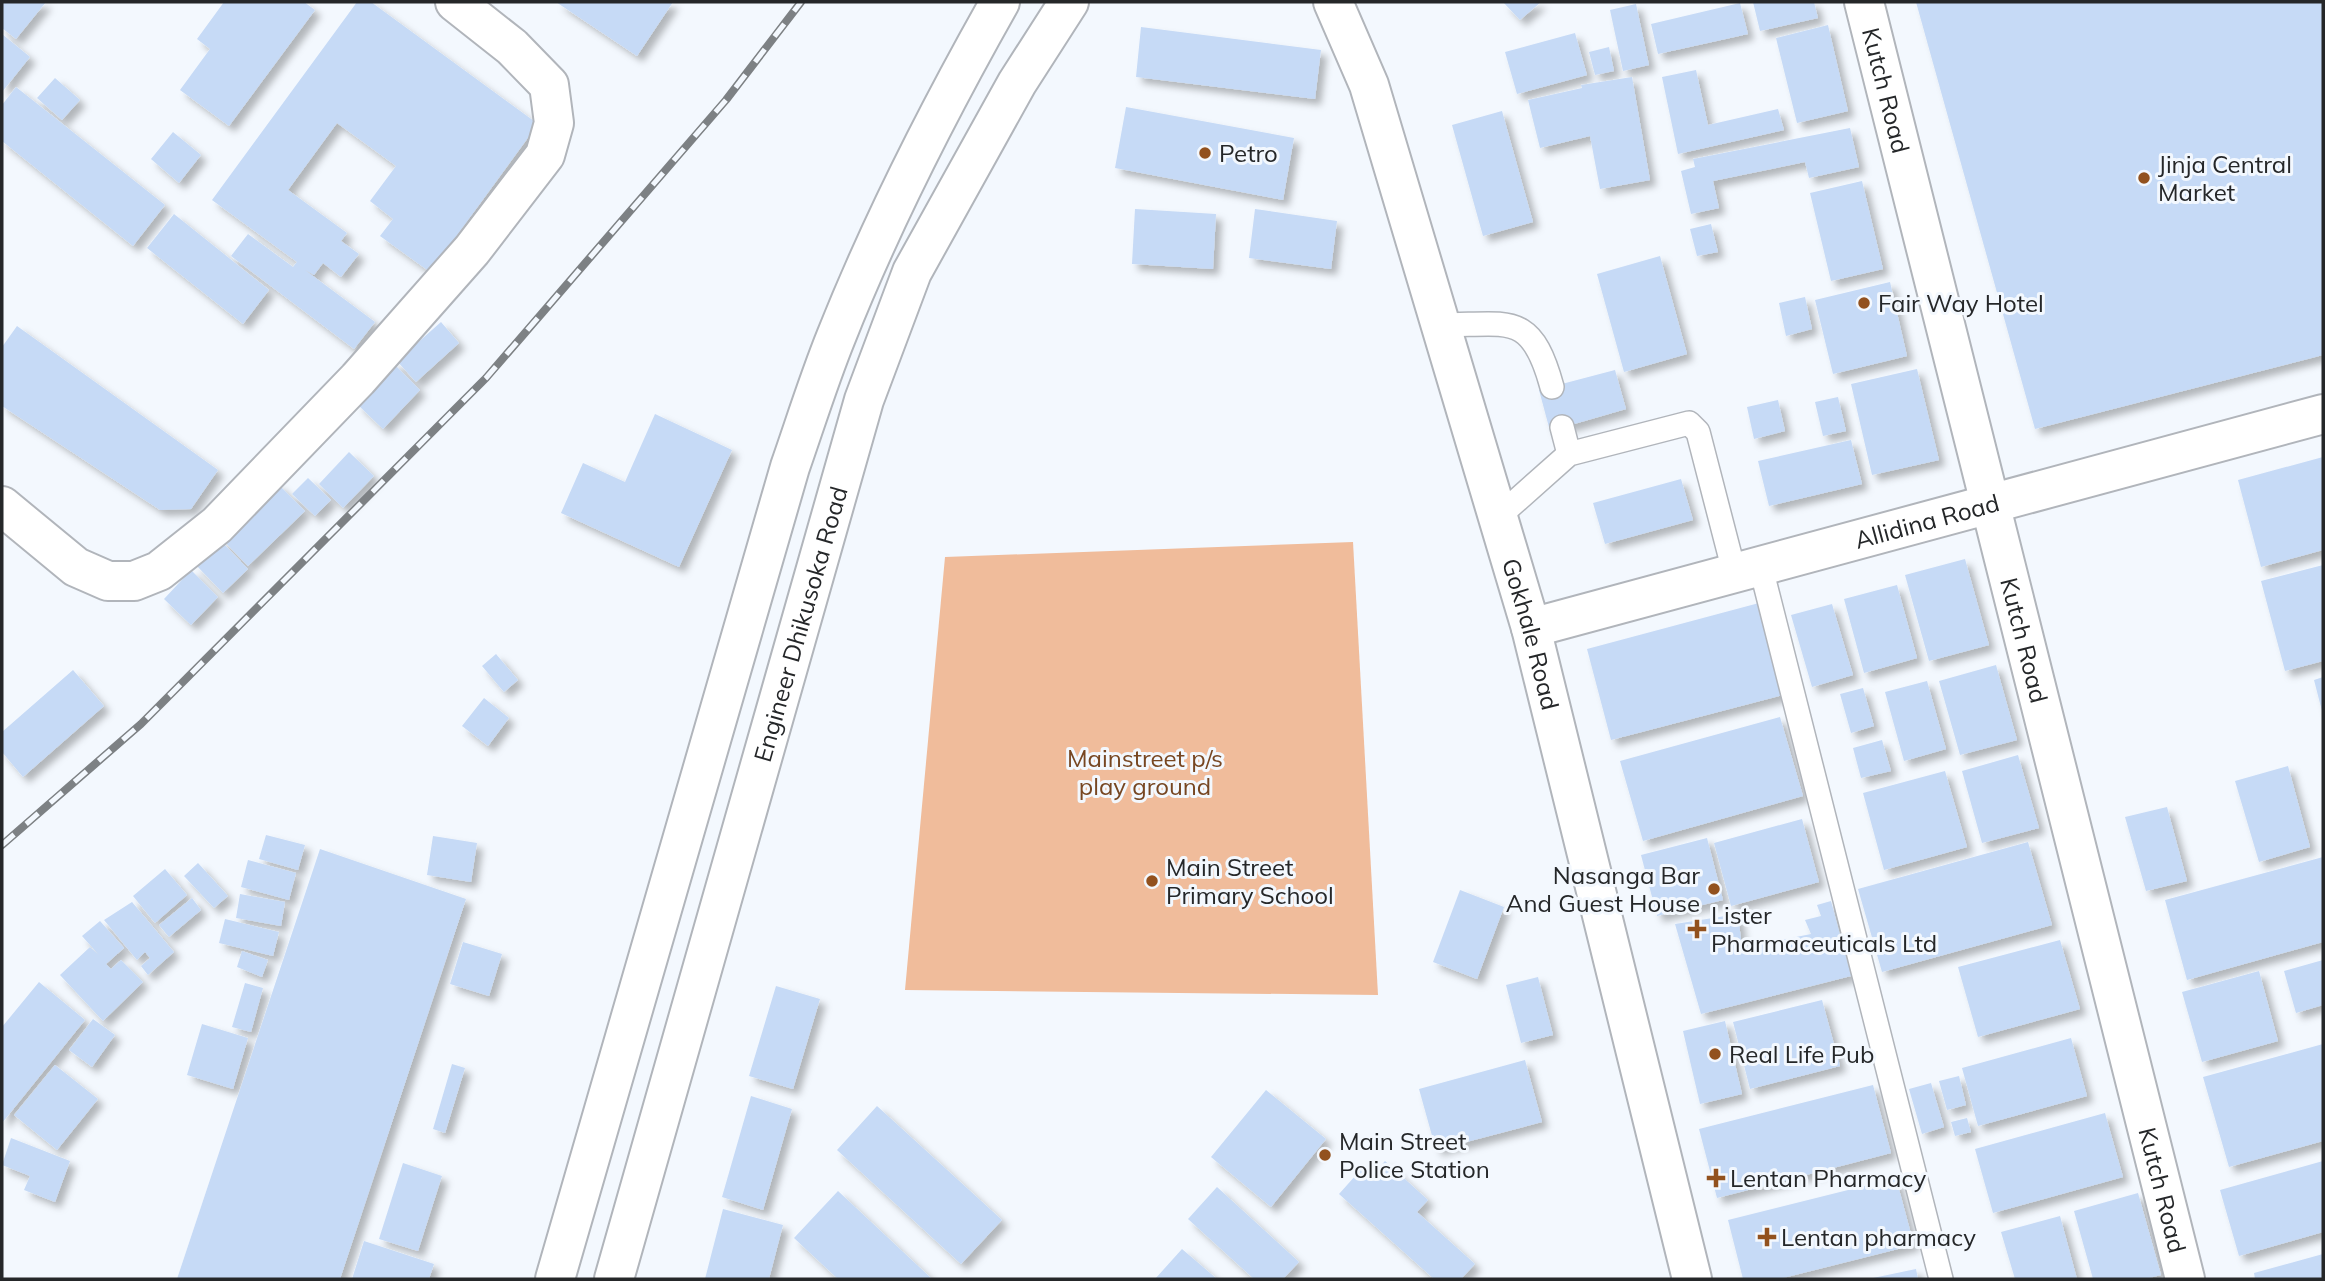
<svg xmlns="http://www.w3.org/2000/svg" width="2325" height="1281" viewBox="0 0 2325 1281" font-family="Mulish,sans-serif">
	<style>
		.green { fill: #f0bc9b }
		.building { fill: #c6daf6; filter: url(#shadow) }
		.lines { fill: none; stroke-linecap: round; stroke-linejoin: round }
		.service-casing { stroke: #b1b5bb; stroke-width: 26 }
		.minor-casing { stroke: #b1b5bb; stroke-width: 42 }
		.tertiary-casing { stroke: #b1b5bb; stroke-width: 42 }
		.service { stroke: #fff; stroke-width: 23 }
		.minor { stroke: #fff; stroke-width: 38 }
		.tertiary { stroke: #fff; stroke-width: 38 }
		.rail-casing { stroke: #7d8184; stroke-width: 8 }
		.rail { stroke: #f3f8fe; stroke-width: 5; stroke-dasharray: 16; stroke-linecap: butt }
		.poi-dot { fill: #92511e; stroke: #f3f8fe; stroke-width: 2.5 }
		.labels { text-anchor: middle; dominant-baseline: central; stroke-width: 6; stroke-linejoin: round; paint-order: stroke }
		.street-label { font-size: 24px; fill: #252729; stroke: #f3f8fe }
		.poi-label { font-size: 24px; fill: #252729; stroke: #f3f8fe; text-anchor: start }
		.park-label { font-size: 24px; fill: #774621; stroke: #f3f8fe }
	</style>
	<defs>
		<filter id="shadow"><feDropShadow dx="6" dy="6" stdDeviation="3.5" flood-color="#0004"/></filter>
	</defs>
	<rect width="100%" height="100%" fill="#f3f8fe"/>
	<path class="green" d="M1353,542L1378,995L905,990L945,557Z"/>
	<path class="building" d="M2,2H46L16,39L2,28Z
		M224,2H304L315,10L229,126L180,90L210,49L197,39Z
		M357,2H371L538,124L430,272L380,236L393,219L370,201L396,166L337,123L288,190L347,233L341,241L359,254L341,277L323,263L314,275L305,270L375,322L354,349L231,256L248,234L293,267L297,262L212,200Z
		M556,2H673L637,56Z
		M1503,2H1541L1520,20Z
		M1753,2H1814L1818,18L1760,31Z
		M1916,2H2323V355L2035,429Z
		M1740,3L1748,34L1658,54L1651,24Z
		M1636,4L1649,65L1623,71L1610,10Z
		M1828,25L1848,111L1797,123L1776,38Z
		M1141,27L1321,50L1315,99L1136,77Z
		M1575,33L1587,75L1517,94L1505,52Z
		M2,34L30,57L2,92Z
		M1609,47L1614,71L1595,75L1589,52Z
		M1696,70L1708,125L1778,109L1784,130L1678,154L1662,77Z
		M1632,77L1650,180L1600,189L1590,136L1540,148L1528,100L1582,88L1581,85Z
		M55,78L80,100L62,120L37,98Z
		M16,87L165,205L133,246L2,141V105Z
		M1126,107L1294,138L1283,200L1115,168Z
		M1502,111L1533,222L1483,236L1452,125Z
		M1850,128L1859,167L1809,178L1805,162L1713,181L1719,208L1691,214L1681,171L1695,167L1693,159Z
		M173,132L201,155L179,183L151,159Z
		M1862,181L1883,269L1831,281L1810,193Z
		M1135,209L1216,214L1213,269L1132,264Z
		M1255,209L1337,221L1331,269L1249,258Z
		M174,214L269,290L243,324L147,248Z
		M1711,224L1718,252L1697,256L1690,229Z
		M1660,256L1687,354L1624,372L1597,274Z
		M1890,282L1907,356L1833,374L1815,300Z
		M1805,297L1812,329L1786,336L1779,303Z
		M441,322L459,343L416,382L397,361Z
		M17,326L218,470L191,509L160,510L2,406V347Z
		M392,362L420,390L383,429L357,404Z
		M1917,369L1939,460L1872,475L1851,384Z
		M1615,370L1626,409L1550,431L1539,390Z
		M1838,397L1846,431L1823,436L1815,402Z
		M1778,400L1785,431L1754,439L1747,407Z
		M655,414L732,450L679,567L561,513L583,463L625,482Z
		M1851,440L1862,484L1769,506L1758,461Z
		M349,452L374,476L343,508L319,484Z
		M2323,457V550L2261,567L2238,480Z
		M308,478L331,500L315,516L292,494Z
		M1681,479L1693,520L1605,544L1593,503Z
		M277,483L305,511L248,566L221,538Z
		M221,541L248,569L223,593L196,565Z
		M1965,559L1989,645L1929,661L1905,575Z
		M2323,565V661L2285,671L2261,581Z
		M191,570L218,597L191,625L164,599Z
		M1897,585L1917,658L1864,673L1844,599Z
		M1759,603L1783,695L1611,740L1587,649Z
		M1832,604L1853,675L1812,687L1791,615Z
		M496,654L518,680L504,692L482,666Z
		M1996,665L2017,740L1960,755L1939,681Z
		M73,670L104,706L23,777L2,752V732Z
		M2323,677V711H2322L2314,680Z
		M1927,681L1946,749L1904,761L1885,692Z
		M1863,688L1874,726L1851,733L1840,694Z
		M484,698L509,718L488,746L462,726Z
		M1780,717L1803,796L1643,841L1620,761Z
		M1882,740L1891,771L1861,778L1853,748Z
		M2018,755L2039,828L1982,843L1962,771Z
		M2288,766L2310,847L2259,862L2235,781Z
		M1945,771L1967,847L1884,870L1863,793Z
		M2167,807L2187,881L2146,891L2125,817Z
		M1802,819L1819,882L1731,906L1714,843Z
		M266,835L305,845L298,870L259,859Z
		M433,836L477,843L471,882L427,875Z
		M1707,838L1723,900L1657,916L1641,855Z
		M2028,842L2052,925L1882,972L1858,889Z
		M320,849L466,899L340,1279H177Z
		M2323,857V942L2187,980L2165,900Z
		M248,860L296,873L289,900L241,887Z
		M198,863L228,896L214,908L184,876Z
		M165,869L187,895L155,923L133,896Z
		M1460,890L1504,907L1477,979L1433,962Z
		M240,894L285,902L281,926L236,918Z
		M192,898L201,910L169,937L159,925Z
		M1831,901L1851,976L1701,1014L1675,924L1738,914L1742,948L1811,934L1805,920L1821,916L1817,905Z
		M132,902L174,952L148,975L141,966L150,958L145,952L137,960L104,920Z
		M225,919L279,932L273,956L219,943Z
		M100,921L124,948L106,964L111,969L121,960L143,982L103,1021L60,975L90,947L99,955L82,936Z
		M2060,940L2080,1009L1978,1037L1958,967Z
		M463,942L502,954L489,996L450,984Z
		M242,951L268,960L262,977L237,967Z
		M2323,960V1005L2296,1013L2284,971Z
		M2259,971L2278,1041L2202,1062L2182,992Z
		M1538,977L1553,1035L1521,1043L1506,985Z
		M39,982L85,1020L2,1123V1027Z
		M245,983L263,988L251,1032L232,1027Z
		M776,986L820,999L793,1089L749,1076Z
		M1822,1000L1840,1066L1750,1089L1733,1022Z
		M93,1019L115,1035L92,1067L69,1050Z
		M1725,1021L1742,1094L1700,1104L1683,1031Z
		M202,1024L248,1038L233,1089L187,1075Z
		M2071,1038L2087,1096L1978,1126L1962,1068Z
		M2323,1044V1141L2229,1167L2203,1077Z
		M1525,1060L1542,1122L1436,1150L1419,1089Z
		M452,1064L465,1068L445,1133L433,1129Z
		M55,1065L98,1099L57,1150L14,1115Z
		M1959,1076L1966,1105L1947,1110L1939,1081Z
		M1931,1083L1944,1127L1922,1134L1909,1089Z
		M1873,1085L1891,1153L1717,1198L1699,1129Z
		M1266,1090L1326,1139L1271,1207L1211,1157Z
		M751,1096L792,1109L763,1210L722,1197Z
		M877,1106L1002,1220L961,1264L837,1150Z
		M2105,1113L2123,1177L1993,1213L1975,1149Z
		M1967,1118L1971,1132L1955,1136L1951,1122Z
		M11,1138L70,1161L55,1202L24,1190L30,1176L2,1165Z
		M1385,1161L1428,1200L1417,1212L1475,1264L1461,1279H1434L1339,1194L1365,1165L1374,1173Z
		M2323,1161V1232L2239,1256L2220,1190Z
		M403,1163L442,1176L418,1251L379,1239Z
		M1896,1178L1914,1245L1779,1279H1743L1728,1220Z
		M1217,1187L1299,1262L1283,1279H1254L1188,1219Z
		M838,1191L932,1279H838L794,1238Z
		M2138,1193L2161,1275L2145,1279H2093L2074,1211Z
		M723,1209L783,1225L769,1279H705Z
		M2060,1216L2077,1279H2015L2001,1232Z
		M364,1241L434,1264L429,1279H352Z
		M1182,1249L1217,1279H1155Z
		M2323,1254V1279H2255L2254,1273Z
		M1916,1269L1918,1279H1874L1873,1278Z"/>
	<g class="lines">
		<defs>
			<path id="service" d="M1440,325C1509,325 1531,310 1552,387
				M1562,427L1569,454
				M1497,518L1569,454L1689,423L1698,432L1735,575
				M1761,568L1941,1279"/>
			<g id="minor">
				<path id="s1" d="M1333,2L1369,85L1531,628L1692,1279"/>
				<path id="s2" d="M1864,2L2185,1279"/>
				<path d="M2,506L76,567L108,581H134L159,571L217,525L358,379L472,250L545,155L554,123L549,85L512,47L455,2"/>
				<path id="s3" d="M1531,628L2323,414"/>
			</g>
			<g id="tertiary">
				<path d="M555,1279L790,467C805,424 819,379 836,337C882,221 939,110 1000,2"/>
				<path id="s4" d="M614,1279L864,400L912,272L1017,83L1069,2"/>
			</g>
		</defs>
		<use href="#service" class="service-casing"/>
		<use href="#minor" class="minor-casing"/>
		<use href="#tertiary" class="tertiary-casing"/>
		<use href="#service" class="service"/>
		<use href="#minor" class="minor"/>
		<use href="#tertiary" class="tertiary"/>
		<defs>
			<path id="rail" d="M2,845L141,724L486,378L726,100L801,2"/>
		</defs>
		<use href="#rail" class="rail-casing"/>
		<use href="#rail" class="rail"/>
	</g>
	<g class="poi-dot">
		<circle cx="1205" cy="153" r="7"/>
		<circle cx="2144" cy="178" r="7"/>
		<circle cx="1864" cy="303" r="7"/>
		<circle cx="1152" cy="881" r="7"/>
		<circle cx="1714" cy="889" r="7"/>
		<path d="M1693.5 918.5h7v7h7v7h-7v7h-7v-7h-7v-7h7z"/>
		<circle cx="1715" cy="1054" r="7"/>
		<circle cx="1325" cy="1155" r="7"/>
		<path d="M1712.5 1167.5h7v7h7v7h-7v7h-7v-7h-7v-7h7z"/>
		<path d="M1763.5 1226.5h7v7h7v7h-7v7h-7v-7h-7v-7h7z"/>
	</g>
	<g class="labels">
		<g class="street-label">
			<text stroke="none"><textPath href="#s2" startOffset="91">Kutch Road</textPath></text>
			<text stroke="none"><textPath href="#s3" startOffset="410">Allidina Road</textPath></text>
			<text stroke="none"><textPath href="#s4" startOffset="681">Engineer Dhikusoka Road</textPath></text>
			<text stroke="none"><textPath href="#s1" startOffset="663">Gokhale Road</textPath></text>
			<text stroke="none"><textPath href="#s2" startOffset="658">Kutch Road</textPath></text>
			<text stroke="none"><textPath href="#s2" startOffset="1225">Kutch Road</textPath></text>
		</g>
		<g class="poi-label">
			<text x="1219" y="153">Petro</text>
			<text x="2158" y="164">Jinja Central<tspan x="2158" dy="28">Market</tspan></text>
			<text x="1878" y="303">Fair Way Hotel</text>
			<text x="1166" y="867">Main Street<tspan x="1166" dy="28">Primary School</tspan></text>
			<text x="1700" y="875" text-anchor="end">Nasanga Bar<tspan x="1700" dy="28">And Guest House</tspan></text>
			<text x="1711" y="915">Lister<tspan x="1711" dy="28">Pharmaceuticals Ltd</tspan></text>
			<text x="1729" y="1054">Real Life Pub</text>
			<text x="1339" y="1141">Main Street<tspan x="1339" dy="28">Police Station</tspan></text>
			<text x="1730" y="1178">Lentan Pharmacy</text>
			<text x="1781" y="1237">Lentan pharmacy</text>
		</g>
		<g class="park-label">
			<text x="1145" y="758">Mainstreet p/s<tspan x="1145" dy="28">play ground</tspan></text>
		</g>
	</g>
	<rect width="2325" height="1281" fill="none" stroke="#252729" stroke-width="7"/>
</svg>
